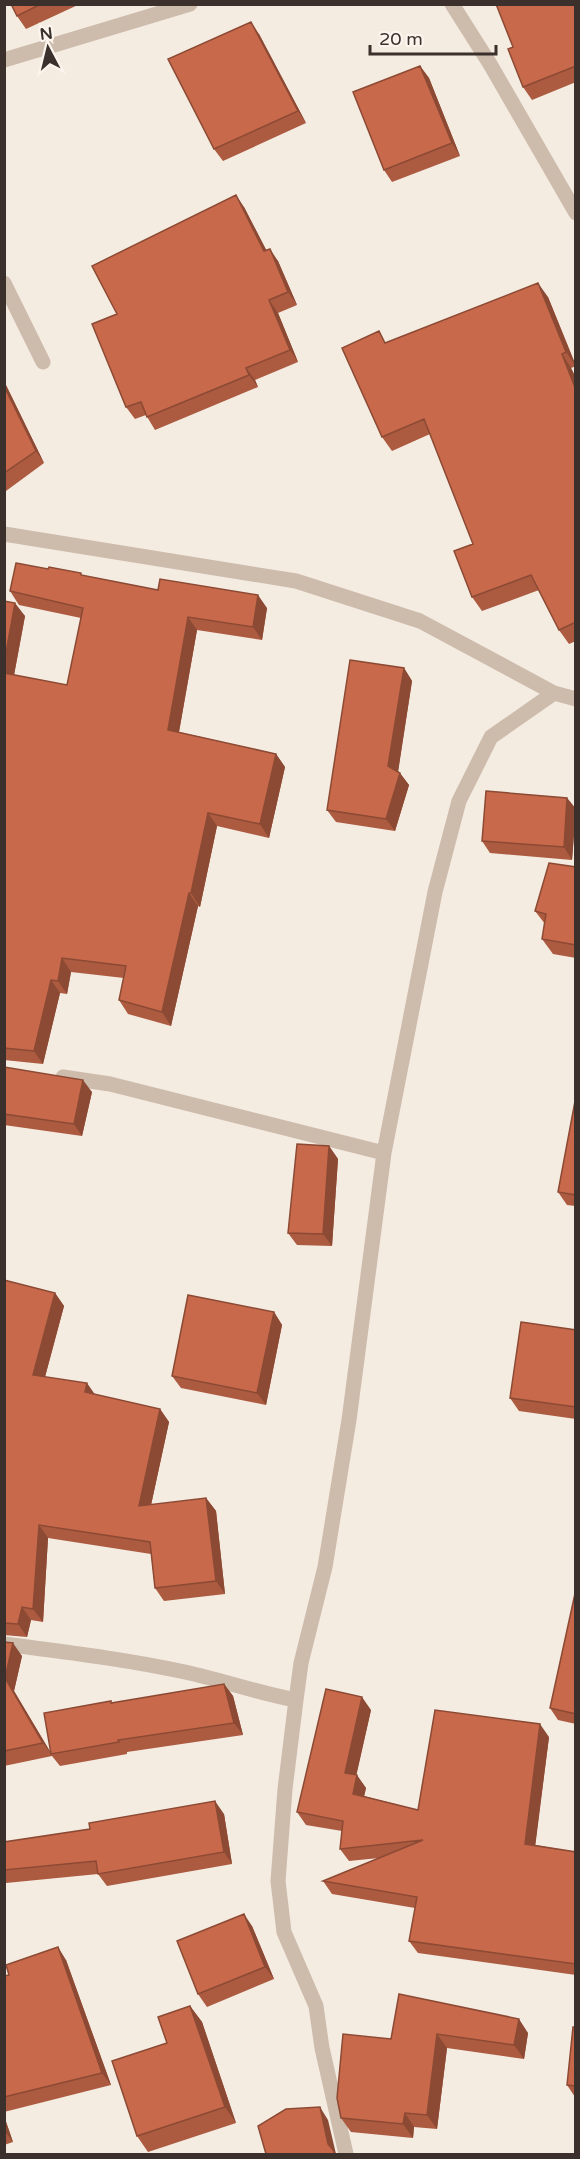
<svg xmlns="http://www.w3.org/2000/svg" width="580" height="2159" viewBox="0 0 580 2159" font-family="'Varela Round',sans-serif">
	<style>
		.lines { fill: none; stroke-linecap: round; stroke-linejoin: round }
		.minor { stroke: #cdbbac; stroke-width: 15 }
		.wall { fill: #ac5a40 }
		.shaded-wall { fill: #8c4a34 }
		.building { fill: #c8694b; stroke: #8c4a34; stroke-width: 1.5 }
	</style>
	<rect width="100%" height="100%" fill="#f4ebe1"/>
	<g class="lines">
		<path class="minor" d="M452,4L490,64L576,213
			M4,60L190,4
			M4,283L43,362
			M4,534L296,581L420,621L554,693L576,699
			M63,1077L110,1084L384,1153
			M4,1644C65,1652 125,1659 185,1672C222,1680 258,1693 296,1700
			M346,2154L322,2048L316,2006L284,1932L278,1881L285,1789L296,1700L301,1663L325,1567L349,1420L384,1153L435,892L459,801L491,737L554,693"/>
	</g>
	<path class="wall" d="M11,4H80L26,29L17,16Z
		M576,4V82L532,100L523,87L513,47Z
		M259,34L306,123L223,161L214,149Z
		M420,66L429,78L460,156L392,182L384,170Z
		M244,207L266,250L278,261L297,305L278,313L298,362L255,380L258,387L155,430L146,415L135,419L126,407L117,314Z
		M548,297L576,366L571,368L576,378V641L569,644L559,630L539,590L482,611L472,597L473,544L430,434L392,451L382,437L387,342Z
		M4,381L44,463L6,491L4,489Z
		M83,576L158,590L267,608L262,640L197,630L179,732L276,754L285,767L269,838L217,826L200,907L198,906L171,1026L128,1014L119,1000L124,978L71,972L67,994L60,993L43,1064L4,1060V601L25,616L14,675L67,685L81,618L19,605L10,591Z
		M404,668L412,681L398,771L409,785L395,831L336,822L327,810Z
		M567,798L576,809L572,860L490,853L482,841Z
		M576,867V958L553,954L542,939L545,924L535,911Z
		M4,1067L92,1092L82,1136L4,1125Z
		M576,1096V1206L567,1205L558,1192Z
		M329,1146L338,1159L332,1246L297,1245L288,1233Z
		M4,1280L55,1293L64,1306L45,1377L94,1394L160,1409L169,1422L151,1505L206,1498L216,1511L225,1594L164,1601L155,1588L151,1554L48,1538L43,1622L31,1620L27,1637L4,1635Z
		M274,1312L282,1325L266,1405L181,1388L172,1376Z
		M576,1330V1419L519,1411L510,1398Z
		M576,1589V1724L558,1720L550,1708Z
		M4,1642L22,1656L14,1691L51,1753L111,1701L112,1703L224,1684L233,1696L243,1735L127,1752V1754L60,1766L52,1756L4,1766Z
		M371,1710L356,1775L366,1788L364,1796L418,1810L549,1737L535,1845L576,1852V1975L418,1953L409,1941L415,1908L332,1894L323,1881L379,1858L349,1861L340,1849L342,1831L306,1825L297,1812Z
		M224,1814L232,1864L107,1886L98,1874L6,1883L4,1881V1842Z
		M252,1926L274,1979L207,2007L198,1994Z
		M66,1960L111,2085L4,2112V1976Z
		M399,1994L528,2033L524,2059L447,2048L437,2129L414,2127L413,2138L351,2132L341,2118L391,2039Z
		M190,2006L202,2022L236,2123L148,2152L137,2136L167,2043Z
		M567,2085L576,2086V2097H575Z
		M4,2116L13,2142L4,2145Z"/>
	<path class="shaded-wall" d="M251,22L259,34L306,123L298,111Z
		M420,66L429,78L460,156L452,143Z
		M236,195L244,207L273,263L264,251Z
		M270,249L278,261L297,305L288,292Z
		M538,283L548,297L576,366L566,352Z
		M269,300L278,313L298,362L290,350Z
		M562,354L571,368L576,378V390Z
		M246,368L255,380L258,387L249,375Z
		M4,381L44,463L36,451L4,386Z
		M258,595L267,608L262,640L253,627Z
		M15,603L25,616L12,686L4,675V664Z
		M188,617L197,630L177,743L168,730Z
		M404,668L412,681L397,779L388,766Z
		M276,754L285,767L269,838L260,824Z
		M400,773L409,785L395,831L386,819Z
		M567,798L576,809L572,860L564,847Z
		M208,813L217,826L200,907L191,893Z
		M189,893L198,906L171,1026L162,1012Z
		M62,958L71,972L67,994L58,981Z
		M51,980L60,993L43,1064L34,1051Z
		M83,1080L92,1092L82,1136L74,1124Z
		M329,1146L338,1159L332,1246L323,1234Z
		M55,1293L64,1306L42,1388L33,1375Z
		M274,1312L282,1325L266,1405L257,1393Z
		M87,1383L96,1396L85,1392Z
		M160,1409L169,1422L148,1519L139,1506Z
		M206,1498L216,1511L225,1594L216,1581Z
		M39,1525L48,1538L43,1622L33,1609Z
		M22,1607L31,1620L27,1637L18,1624Z
		M13,1643L22,1656L14,1691L52,1755L43,1743L5,1678Z
		M224,1684L233,1696L243,1735L234,1723Z
		M362,1697L371,1710L354,1786L345,1773Z
		M540,1724L549,1737L534,1856L525,1844Z
		M357,1775L366,1788L362,1806L353,1794Z
		M215,1801L224,1814L232,1864L224,1852Z
		M244,1914L252,1926L274,1979L265,1967Z
		M58,1947L66,1960L111,2085L102,2073Z
		M190,2006L202,2022L236,2123L225,2107Z
		M519,2019L528,2033L524,2059L514,2045Z
		M437,2034L447,2048L437,2129L427,2115Z
		M320,2107L328,2120L336,2154H335L328,2144Z
		M405,2113L414,2127L413,2138L403,2124Z
		M4,2116L13,2142L4,2130Z"/>
	<path class="building" d="M11,4H41L17,16Z
		M496,4H576V66L523,87L508,49L513,47Z
		M251,22L298,111L214,149L168,59Z
		M420,66L452,143L384,170L353,92Z
		M236,195L264,251L270,249L288,292L269,300L290,350L246,368L249,375L147,417L141,402L126,407L92,324L117,314L92,266Z
		M538,283L566,352L562,354L576,390V622L559,630L531,575L472,597L454,551L473,544L424,419L382,437L342,348L379,331L385,343Z
		M4,386L36,451L4,473Z
		M16,563L48,569L49,567L81,573V575L158,590L160,579L258,595L253,627L188,617L168,730L276,754L260,824L208,813L191,893H189L162,1012L119,1000L126,966L62,958L58,981L51,980L34,1051L4,1048V673L67,685L83,608L10,591Z
		M4,601L15,603L4,664Z
		M350,660L404,668L388,766L400,773L386,819L327,810Z
		M486,791L567,798L564,847L482,841Z
		M549,863L576,867V945L542,939L546,914L535,911Z
		M4,1067L83,1080L74,1124L4,1114Z
		M576,1096V1195L558,1192Z
		M297,1144L329,1146L323,1234L288,1233Z
		M4,1280L55,1293L33,1375L87,1383L85,1392L160,1409L139,1506L206,1498L216,1581L155,1588L150,1542L39,1525L33,1609L22,1607L18,1624L4,1623Z
		M188,1295L274,1312L257,1393L172,1376Z
		M521,1322L576,1330V1407L510,1398Z
		M576,1589V1714L550,1708Z
		M4,1642L13,1643L5,1678L43,1743L4,1751Z
		M224,1684L234,1723L118,1740L119,1742L51,1754L44,1713L111,1701V1703Z
		M326,1689L362,1697L345,1773L357,1775L353,1794L418,1810L435,1710L540,1724L525,1844L576,1852V1964L409,1941L417,1897L323,1881L423,1840L340,1849L343,1821L297,1812Z
		M215,1801L224,1852L98,1874L96,1861L4,1870V1842L90,1829L89,1823Z
		M244,1914L265,1967L198,1994L177,1941Z
		M58,1947L102,2073L4,2097V1976L9,1975L6,1965Z
		M399,1994L519,2019L514,2045L437,2034L427,2115L405,2113L403,2124L341,2118L337,2098L343,2034L391,2039Z
		M190,2006L225,2107L137,2136L112,2061L167,2043L158,2017Z
		M573,2027H576V2086L567,2085Z
		M320,2107L328,2144L333,2150L335,2154H266L258,2126L286,2109Z"/>
	<rect width="580" height="2159" fill="none" stroke="#3b302b" stroke-width="12"/>
	<g transform="translate(48 48) rotate(353)" stroke="#fbf5ee" stroke-width="4.5" paint-order="stroke">
	<path d="M0-4.5L10 22L0 15L-10 22Z" fill="#3b302b"/>
	<text y="-9" font-size="16" font-weight="bold" text-anchor="middle" fill="#3b302b">N</text>
	</g>
	<path d="M370 45v9h126v-9" fill="none" stroke="#3b302b" stroke-width="3"/>
	<text x="379" y="45" font-size="18" fill="#3b302b" stroke="#fbf5ee" stroke-width="4.5" paint-order="stroke">20 m</text>
</svg>
